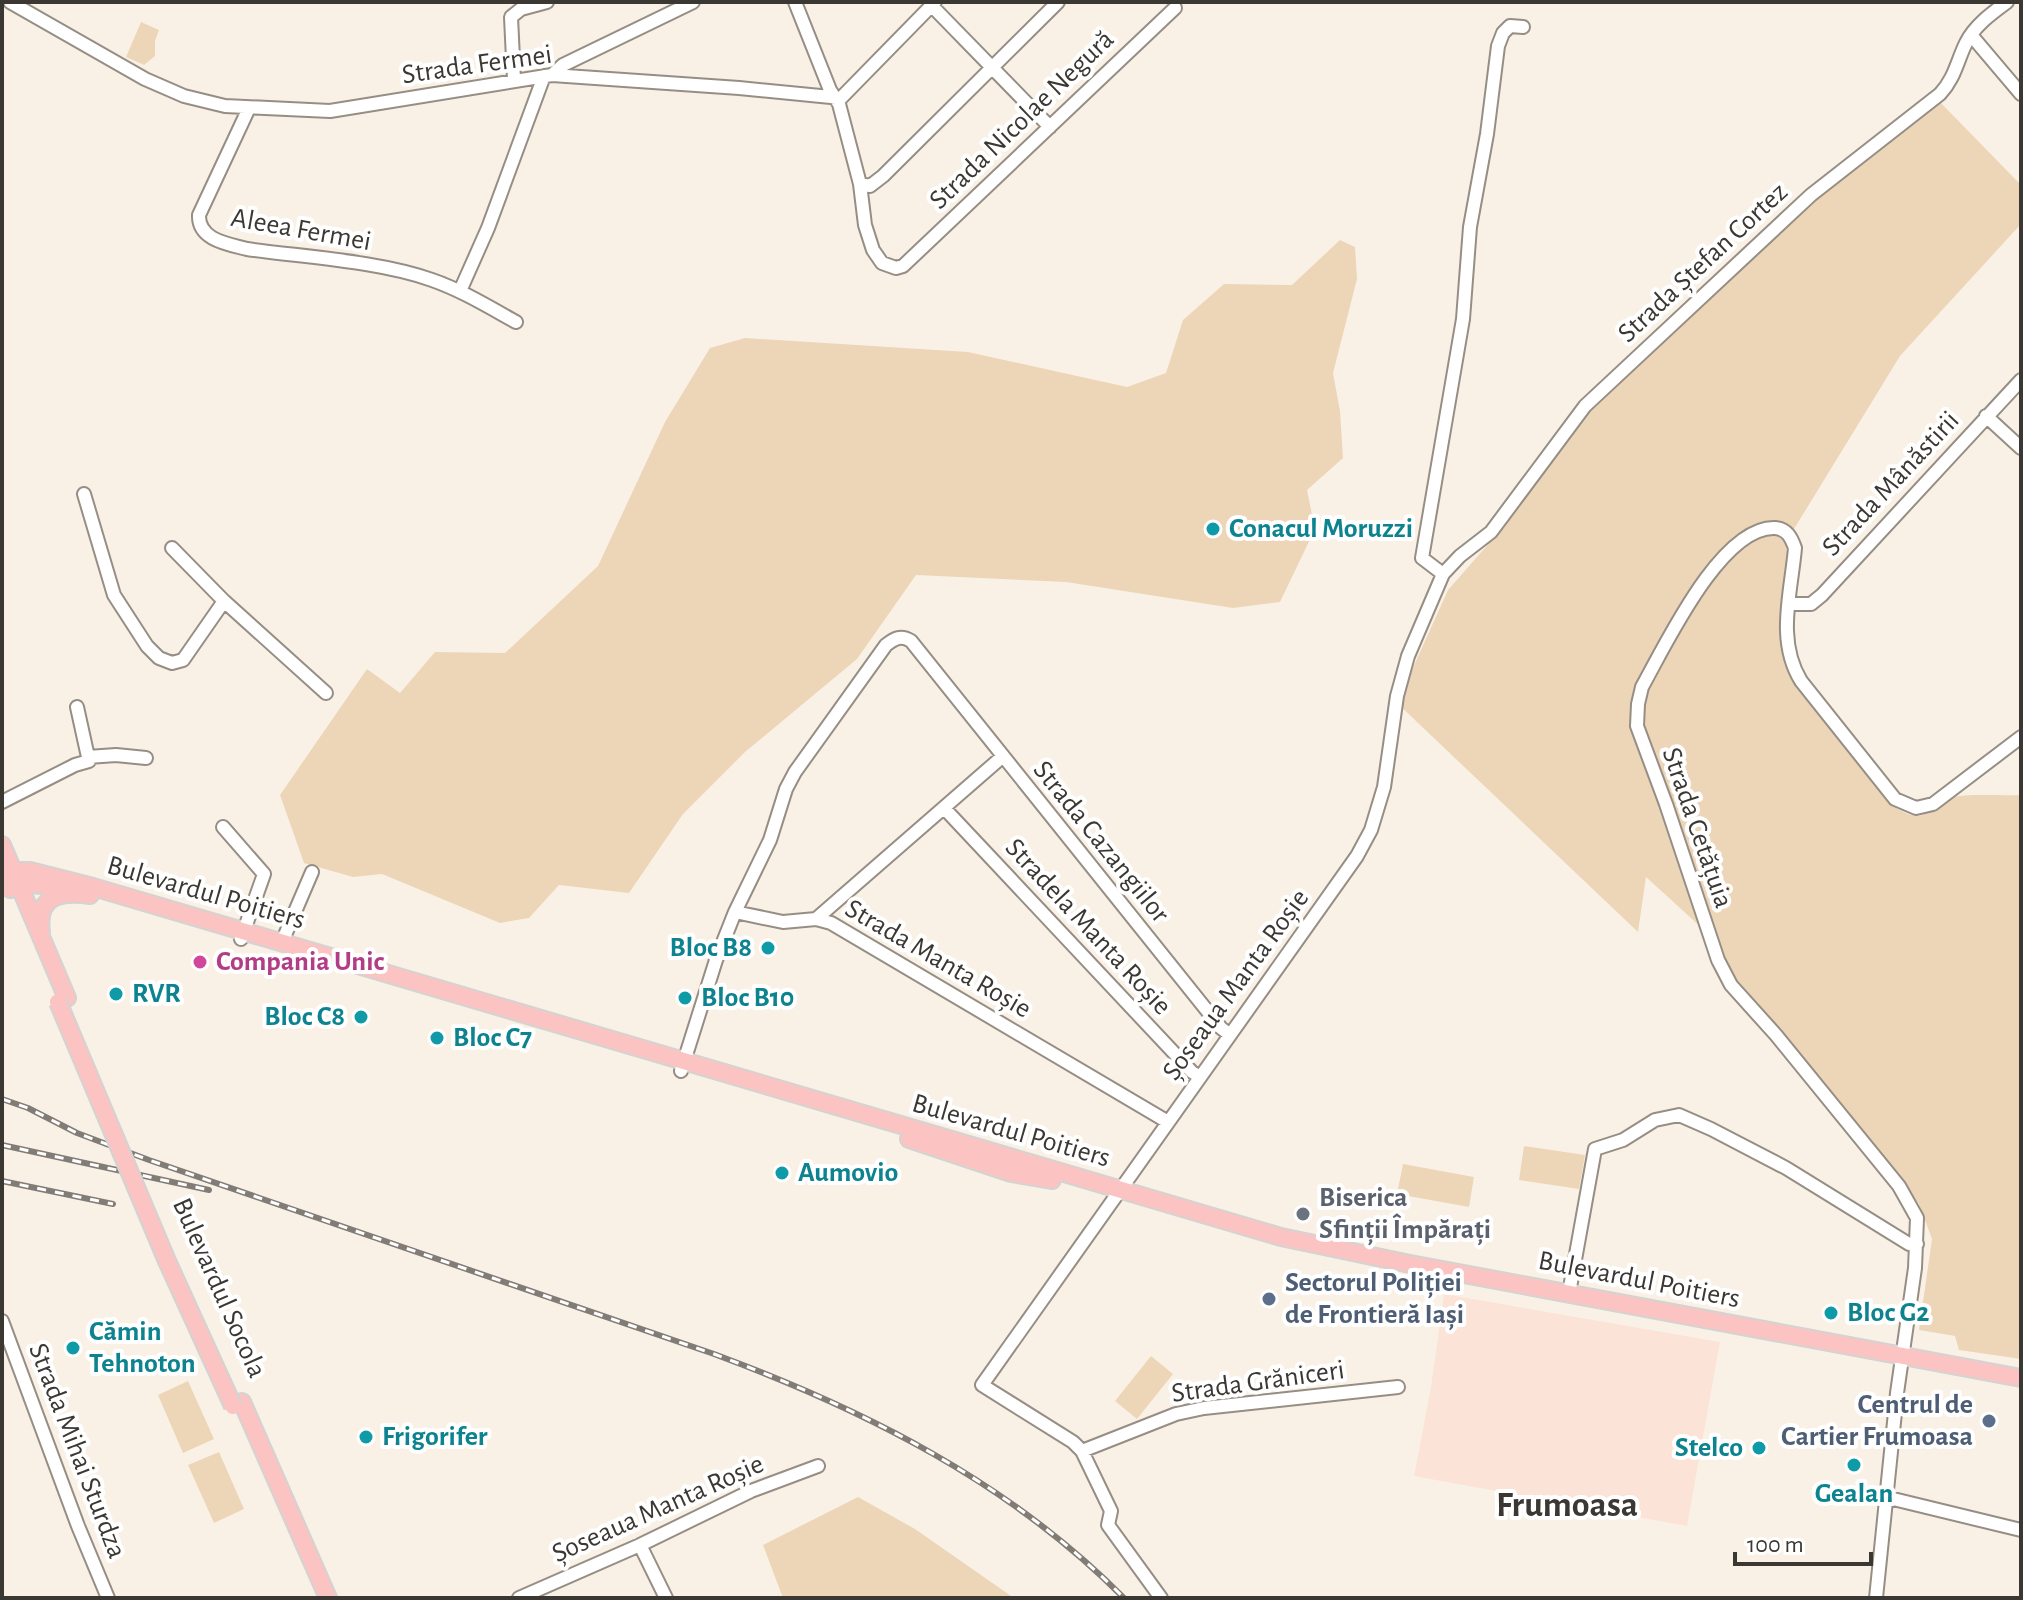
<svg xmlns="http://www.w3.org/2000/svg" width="2023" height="1600" viewBox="0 0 2023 1600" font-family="'Alegreya Sans',sans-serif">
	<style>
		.commercial { fill: #fbe3d8 }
		.green { fill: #edd6b8 }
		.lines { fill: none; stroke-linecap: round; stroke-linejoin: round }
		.minor-casing { stroke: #968e84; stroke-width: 16 }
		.major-casing { stroke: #d4d3d2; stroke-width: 20 }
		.minor { stroke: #fff; stroke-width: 12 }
		.major { stroke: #fbc4c3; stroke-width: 16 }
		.rail-casing { stroke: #827c76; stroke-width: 6 }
		.rail { stroke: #fff; stroke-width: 3; stroke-dasharray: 9; stroke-linecap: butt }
		.major-bridge-casing { stroke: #d4d3d2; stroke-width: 20; stroke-linecap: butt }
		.major-bridge { stroke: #fbc4c3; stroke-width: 16 }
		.culture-dot { fill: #0f9aa8; stroke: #fff; stroke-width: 3 }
		.hotel-dot { fill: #d1479c; stroke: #fff; stroke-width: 3 }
		.worship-dot { fill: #6b7280; stroke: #fff; stroke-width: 3 }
		.service-dot { fill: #5c6f8a; stroke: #fff; stroke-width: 3 }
		.labels { text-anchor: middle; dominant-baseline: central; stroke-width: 8; stroke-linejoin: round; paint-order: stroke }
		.street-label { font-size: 28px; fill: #3b3834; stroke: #fff }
		.culture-label { font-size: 28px; font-weight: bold; fill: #0d838f; stroke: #fff; text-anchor: start }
		.hotel-label { font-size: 28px; font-weight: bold; fill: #b23c85; stroke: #fff; text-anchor: start }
		.worship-label { font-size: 28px; font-weight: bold; fill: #5b616d; stroke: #fff; text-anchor: start }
		.service-label { font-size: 28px; font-weight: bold; fill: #4e5e75; stroke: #fff; text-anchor: start }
		.district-label { font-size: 36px; font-weight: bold; fill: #3b3834; stroke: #fff }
	</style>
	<rect width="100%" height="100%" fill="#faf1e6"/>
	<path class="commercial" d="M1444,1294L1720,1342L1687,1526L1414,1476L1431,1387Z"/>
	<path class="green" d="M141,22L159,30L155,41V56L144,65L126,57Z
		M1936,98L2021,185V224L1900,356L1794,529L1786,543L1788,559L1780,635L1785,666L1807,698L1892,806C1930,828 1921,808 1950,798C1964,793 2004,796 2021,795V1359L1959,1350L1955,1336L1919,1330L1932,1239L1919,1204L1738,985L1712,950L1703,929L1646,877L1638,932L1397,703L1448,590L1512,517L1585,405L1858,163Z
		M1340,240L1355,247L1357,279L1333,373L1340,411L1343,458L1307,490L1315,529L1280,602L1233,608L1066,582L916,575L857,659L745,752L683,814L629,893L559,885L529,918L500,923L382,874L353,877L304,863L280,795L367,669L400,693L435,652L505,653L598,566L665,422L710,348L745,338L968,352L1127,387L1166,373L1183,320L1224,284L1292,285Z
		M1524,1146L1585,1155L1579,1189L1519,1180Z
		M1403,1164L1474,1177L1469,1207L1397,1194Z
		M1151,1356L1173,1374L1137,1419L1115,1401Z
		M188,1381L214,1439L183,1453L158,1395Z
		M219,1452L244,1509L214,1523L188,1465Z
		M858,1497L915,1529L1014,1598H783L763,1545Z"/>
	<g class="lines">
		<defs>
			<path id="minor" d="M10,2L145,79L184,96L225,106L330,111L552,75L739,88L841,98L935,2
				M795,2L830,90L839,104L860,184L865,225L873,250L882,263L896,268L903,266L1175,8
				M932,6L1050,127
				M1971,35L2021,94
				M552,75L563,65L693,2
				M514,80L511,17L521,9L547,2
				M249,108L199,215C198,240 228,244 247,249C303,257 379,261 432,280C461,290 489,307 516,322
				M860,184L870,186L883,176L1058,2
				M460,291L488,228L544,76
				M1986,416L2021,448
				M84,494L114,595L147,646L159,658L172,663L183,660L224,601
				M172,548L224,601L326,693
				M1443,574L1422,558L1463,319L1470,227L1487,134L1498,46L1503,33L1510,26L1523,27
				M1789,604H1811L1822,595L2021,380
				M77,707L88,757
				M2,802L75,765L89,761L88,757L116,755L146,758
				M944,808L1192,1072L1200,1077
				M223,827L264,874L241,939
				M735,912L770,840L786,789L795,772L886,645C895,638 901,635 911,641L1221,1028L1230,1035
				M816,919L1002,757
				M282,942L312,872
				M681,1071L716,960L735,912L783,922L816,919L831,923L1168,1122
				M1569,1293L1595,1149L1623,1140L1655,1120L1679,1115L1711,1129L1786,1168L1909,1244H1917
				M2,1321L78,1526L108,1598
				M1082,1451L1176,1414L1204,1408L1398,1387
				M1885,1497L2021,1530
				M640,1545L666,1598
				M519,1598L640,1545L751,1491L818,1466
				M1161,1598L1108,1525L1111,1511L1082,1451L1073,1442L982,1385L1357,856L1371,830L1384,787L1397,696L1408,656L1443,574L1460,556L1491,532L1585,406L1811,195L1940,94C1955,78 1957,61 1966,43C1974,26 1992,13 2007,2
				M1876,1598L1897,1393L1915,1268L1917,1218L1899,1186L1776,1035L1731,985L1718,960L1666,804L1637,726L1638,704L1642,687C1665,646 1721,526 1775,528C1787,529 1791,537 1795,548C1791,594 1776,640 1801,681L1895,799L1916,808L1933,804L2021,737"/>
			<path id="major" d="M2,845L67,998
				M5,878L21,871H30L93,887L1281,1237L1410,1264L2021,1378
				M10,889L24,883L59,887
				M41,932C36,895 61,891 90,895
				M909,1139L1011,1173L1052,1180
				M242,1402L328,1598"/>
		</defs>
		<use href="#minor" class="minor-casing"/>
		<use href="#major" class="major-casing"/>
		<use href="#minor" class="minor"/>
		<use href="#major" class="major"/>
		<defs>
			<path id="rail" d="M2,1099L28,1108L77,1133L149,1160L714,1354C865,1410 1009,1482 1124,1598
				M2,1145L209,1190
				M2,1181L113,1204"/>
		</defs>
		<use href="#rail" class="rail-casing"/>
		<use href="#rail" class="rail"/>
		<defs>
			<path id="major-bridge" d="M58,1002L167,1261L233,1406"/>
		</defs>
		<use href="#major-bridge" class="major-bridge-casing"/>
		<use href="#major-bridge" class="major-bridge"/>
	</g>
	<g class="culture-dot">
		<circle cx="1213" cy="529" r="8"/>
		<circle cx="768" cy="948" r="8"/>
		<circle cx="116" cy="994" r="8"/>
		<circle cx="685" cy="998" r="8"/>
		<circle cx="361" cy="1017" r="8"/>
		<circle cx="437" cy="1038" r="8"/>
		<circle cx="782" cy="1173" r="8"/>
		<circle cx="1831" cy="1313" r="8"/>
		<circle cx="73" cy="1348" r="8"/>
		<circle cx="366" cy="1437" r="8"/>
		<circle cx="1759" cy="1448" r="8"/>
		<circle cx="1854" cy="1465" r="8"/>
	</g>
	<circle class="hotel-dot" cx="200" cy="962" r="8"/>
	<circle class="worship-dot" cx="1303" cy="1214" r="8"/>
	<g class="service-dot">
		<circle cx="1269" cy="1299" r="8"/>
		<circle cx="1989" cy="1421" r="8"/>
	</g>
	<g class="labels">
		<g class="street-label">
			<text transform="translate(477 65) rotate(-8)">Strada Fermei</text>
			<text transform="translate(1022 120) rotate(-44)">Strada Nicolae Negură</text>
			<text transform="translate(301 230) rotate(10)">Aleea Fermei</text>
			<text transform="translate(1703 263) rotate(-43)">Strada Ștefan Cortez</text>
			<text transform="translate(1891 484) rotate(-47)">Strada Mânăstirii</text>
			<text transform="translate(1697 828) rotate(71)">Strada Cetățuia</text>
			<text transform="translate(1101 842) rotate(51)">Strada Cazangiilor</text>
			<text transform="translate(206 893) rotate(16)">Bulevardul Poitiers</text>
			<text transform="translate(1088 927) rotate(47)">Stradela Manta Roșie</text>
			<text transform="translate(938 959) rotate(30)">Strada Manta Roșie</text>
			<text transform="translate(1236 985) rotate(-54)">Șoseaua Manta Roșie</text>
			<text transform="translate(1011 1131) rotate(16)">Bulevardul Poitiers</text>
			<text transform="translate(1639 1280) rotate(11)">Bulevardul Poitiers</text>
			<text transform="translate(219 1288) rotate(66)">Bulevardul Socola</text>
			<text transform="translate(1258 1382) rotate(-8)">Strada Grăniceri</text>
			<text transform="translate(77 1451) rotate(69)">Strada Mihai Sturdza</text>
			<text transform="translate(658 1509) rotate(-24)">Șoseaua Manta Roșie</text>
		</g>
		<g class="culture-label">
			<text x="1229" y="529">Conacul Moruzzi</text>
			<text x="752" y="948" text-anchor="end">Bloc B8</text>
			<text x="132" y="994">RVR</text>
			<text x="701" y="998">Bloc B10</text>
			<text x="345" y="1017" text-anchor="end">Bloc C8</text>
			<text x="453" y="1038">Bloc C7</text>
			<text x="798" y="1173">Aumovio</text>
			<text x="1847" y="1313">Bloc G2</text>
			<text x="89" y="1332">Cămin<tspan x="89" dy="32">Tehnoton</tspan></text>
			<text x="382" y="1437">Frigorifer</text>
			<text x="1743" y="1448" text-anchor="end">Stelco</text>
			<text x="1854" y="1494" text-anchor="middle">Gealan</text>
		</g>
		<g class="hotel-label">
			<text x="216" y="962">Compania Unic</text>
		</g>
		<g class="worship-label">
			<text x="1319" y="1198">Biserica<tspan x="1319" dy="32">Sfinții Împărați</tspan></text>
		</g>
		<g class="service-label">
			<text x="1285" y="1283">Sectorul Poliției<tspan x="1285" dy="32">de Frontieră Iași</tspan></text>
			<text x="1973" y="1405" text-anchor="end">Centrul de<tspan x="1973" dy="32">Cartier Frumoasa</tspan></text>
		</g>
		<g class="district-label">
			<text x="1567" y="1505">Frumoasa</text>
		</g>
	</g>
	<rect width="2023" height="1600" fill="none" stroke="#3b3834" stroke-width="8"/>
	<path d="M1735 1552v12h136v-12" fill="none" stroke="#3b3834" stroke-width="4"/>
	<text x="1747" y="1552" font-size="24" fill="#3b3834" stroke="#ffffff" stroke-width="6" paint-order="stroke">100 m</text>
</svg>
